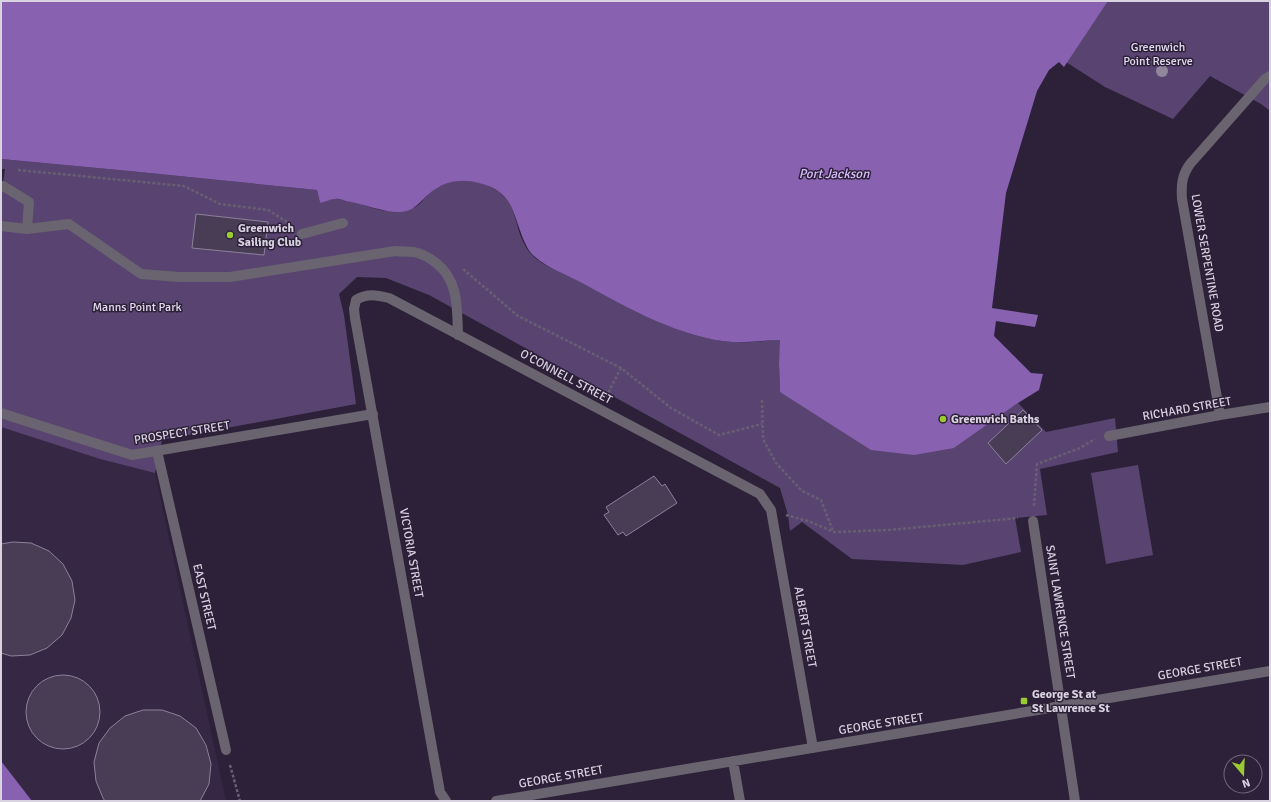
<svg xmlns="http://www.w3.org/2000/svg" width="1271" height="802" viewBox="0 0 1271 802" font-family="Signika,sans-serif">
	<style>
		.built { fill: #362845 }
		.green { fill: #594471 }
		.water { fill: #8861b0 }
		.building { fill: #493d56; stroke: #8c809b }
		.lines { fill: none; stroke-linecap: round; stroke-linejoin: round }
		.path { stroke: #685e73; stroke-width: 2.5; stroke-dasharray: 3 2; stroke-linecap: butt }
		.minor { stroke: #69646f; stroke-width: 10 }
		.tree { fill: #91879d }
		.poi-dot { fill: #9cca32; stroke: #2c2138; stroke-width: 1.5 }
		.labels { text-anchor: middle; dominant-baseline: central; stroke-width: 3; stroke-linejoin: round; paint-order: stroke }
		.park-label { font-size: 12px; fill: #e3daef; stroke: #2c2138 }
		.poi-label { font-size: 12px; font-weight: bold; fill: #d9d2e1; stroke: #2c2138; text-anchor: start }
		.street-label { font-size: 12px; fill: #d9d2e1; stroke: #2c2138 }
		.water-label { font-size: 13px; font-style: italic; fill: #d8bbfb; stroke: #2c2138 }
	</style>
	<rect width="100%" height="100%" fill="#2c2138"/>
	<path class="built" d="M1,427L100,459L155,473L226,801H32L1,762Z"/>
	<path class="green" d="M1108,1H1270V111L1261,104L1210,76L1173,119L1105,87L1066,62Z
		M1,159L129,171L317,190L320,203C325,201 330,199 335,199C353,198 370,210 388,211C393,211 410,209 415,207C420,205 424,198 428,195C442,180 462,177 481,183C526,198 508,230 533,256C546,268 566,274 581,282C626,307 679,338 732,342C748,343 765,341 781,339L779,364L780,392L954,448L1018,403L1046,432L1115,418L1118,452L1040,469L1047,515L1015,518L1021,552L963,565L852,559L802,522L790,531L788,515L780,488L429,295L386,278L357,277L339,294L344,315L356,404L162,440L155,473L100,459L1,427V197L5,169H1Z
		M1138,465L1153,555L1106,564L1091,473Z"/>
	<path class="water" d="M1,1H1108L1064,67L1059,62L1049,70L1037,91L1006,193L992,308L1038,315L1035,327L996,321L994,336L1031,373L1043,374L1039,390L1018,403L954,448L914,455L871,450L780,392L779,363L780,340C765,340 748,343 732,342C681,338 629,309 584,284C568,275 548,269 534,256C528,251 525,243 522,236C512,209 511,191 479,183C461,178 443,181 429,194C419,202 414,212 399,212C382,212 364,204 346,201C343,200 338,198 335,199C330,199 325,202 320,203L317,190L129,171L1,159Z
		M1,761L32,801H1Z"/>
	<path class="building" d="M196,214L268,222L264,255L192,248Z
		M1023,410L1042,430L1006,464L988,443Z
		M654,476L662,486L665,484L677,503L626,536L623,532L618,535L604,515L609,512L606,507Z
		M13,542L31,543L49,551L63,564L72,581L75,600L71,618L62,635L47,648L30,655L11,656L1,653V544Z
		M26 712a37 37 0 1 1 74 0a37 37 0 1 1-74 0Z
		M143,710H162L180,716L196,728L206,745L211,764L209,784L200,801H105L103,798L96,781L94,762L99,743L110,728L125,716Z"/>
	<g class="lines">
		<path class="path" d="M18,170L184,186L220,204L268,210L292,225
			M463,269L518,316L621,368L671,408L719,435L762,424
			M606,397L621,368
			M762,400L763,439L776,463L802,491L821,500L833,531
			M1034,506L1037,464L1078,449L1095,439
			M786,515L808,521L834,532L889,530L1018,518
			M230,765L240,801"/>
		<path class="minor" d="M3,186L29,202L27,229
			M1,226L27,229L69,224L141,274L179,277H230L395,251C401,252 408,251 414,252C422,254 430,258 436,263C459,280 457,310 458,335
			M302,234L343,223
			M1,413L132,455L373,414
			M1220,415L1182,199C1181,185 1182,175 1190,164L1265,79L1270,76
			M1109,436L1220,415L1270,407
			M157,451L226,750
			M1033,521L1075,801
			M733,761L740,801
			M446,801L440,792L355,318L354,309L356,300C367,293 377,295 389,298L760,494L771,510L813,748
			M496,801L1270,671"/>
	</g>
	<circle class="tree" cx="1162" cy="71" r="6"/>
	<g class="poi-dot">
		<circle cx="230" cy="235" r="4"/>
		<circle cx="943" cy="419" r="4"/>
		<rect x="1020" y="697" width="8" height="8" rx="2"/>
	</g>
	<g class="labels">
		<g class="park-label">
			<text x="1158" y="47">Greenwich<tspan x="1158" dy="14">Point Reserve</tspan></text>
			<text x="137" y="307">Manns Point Park</text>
		</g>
		<g class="poi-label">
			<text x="238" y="228">Greenwich<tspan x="238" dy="14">Sailing Club</tspan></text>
			<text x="951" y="419">Greenwich Baths</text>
			<text x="1032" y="694">George St at<tspan x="1032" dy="14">St Lawrence St</tspan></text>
		</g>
		<g class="street-label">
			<text transform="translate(1207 263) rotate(80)">LOWER SERPENTINE ROAD</text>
			<text transform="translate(566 377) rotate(28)">O'CONNELL STREET</text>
			<text transform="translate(1187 409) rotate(-10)">RICHARD STREET</text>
			<text transform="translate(182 433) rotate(-9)">PROSPECT STREET</text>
			<text transform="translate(411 553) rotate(80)">VICTORIA STREET</text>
			<text transform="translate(204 597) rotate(77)">EAST STREET</text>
			<text transform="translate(1060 612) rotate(81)">SAINT LAWRENCE STREET</text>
			<text transform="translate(805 627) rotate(80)">ALBERT STREET</text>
			<text transform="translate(1200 669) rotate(-10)">GEORGE STREET</text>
			<text transform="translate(881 724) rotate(-9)">GEORGE STREET</text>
			<text transform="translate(561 777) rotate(-10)">GEORGE STREET</text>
		</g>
		<g class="water-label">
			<text x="834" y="174">Port Jackson</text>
		</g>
	</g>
	<rect width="1271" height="802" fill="none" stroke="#d9d2e1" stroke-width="4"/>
	<g transform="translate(1243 774) rotate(161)"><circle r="19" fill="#2c2138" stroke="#71687c"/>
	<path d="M0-3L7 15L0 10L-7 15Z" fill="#9cca32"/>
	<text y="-6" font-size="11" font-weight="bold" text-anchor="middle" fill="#d9d2e1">N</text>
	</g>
</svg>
